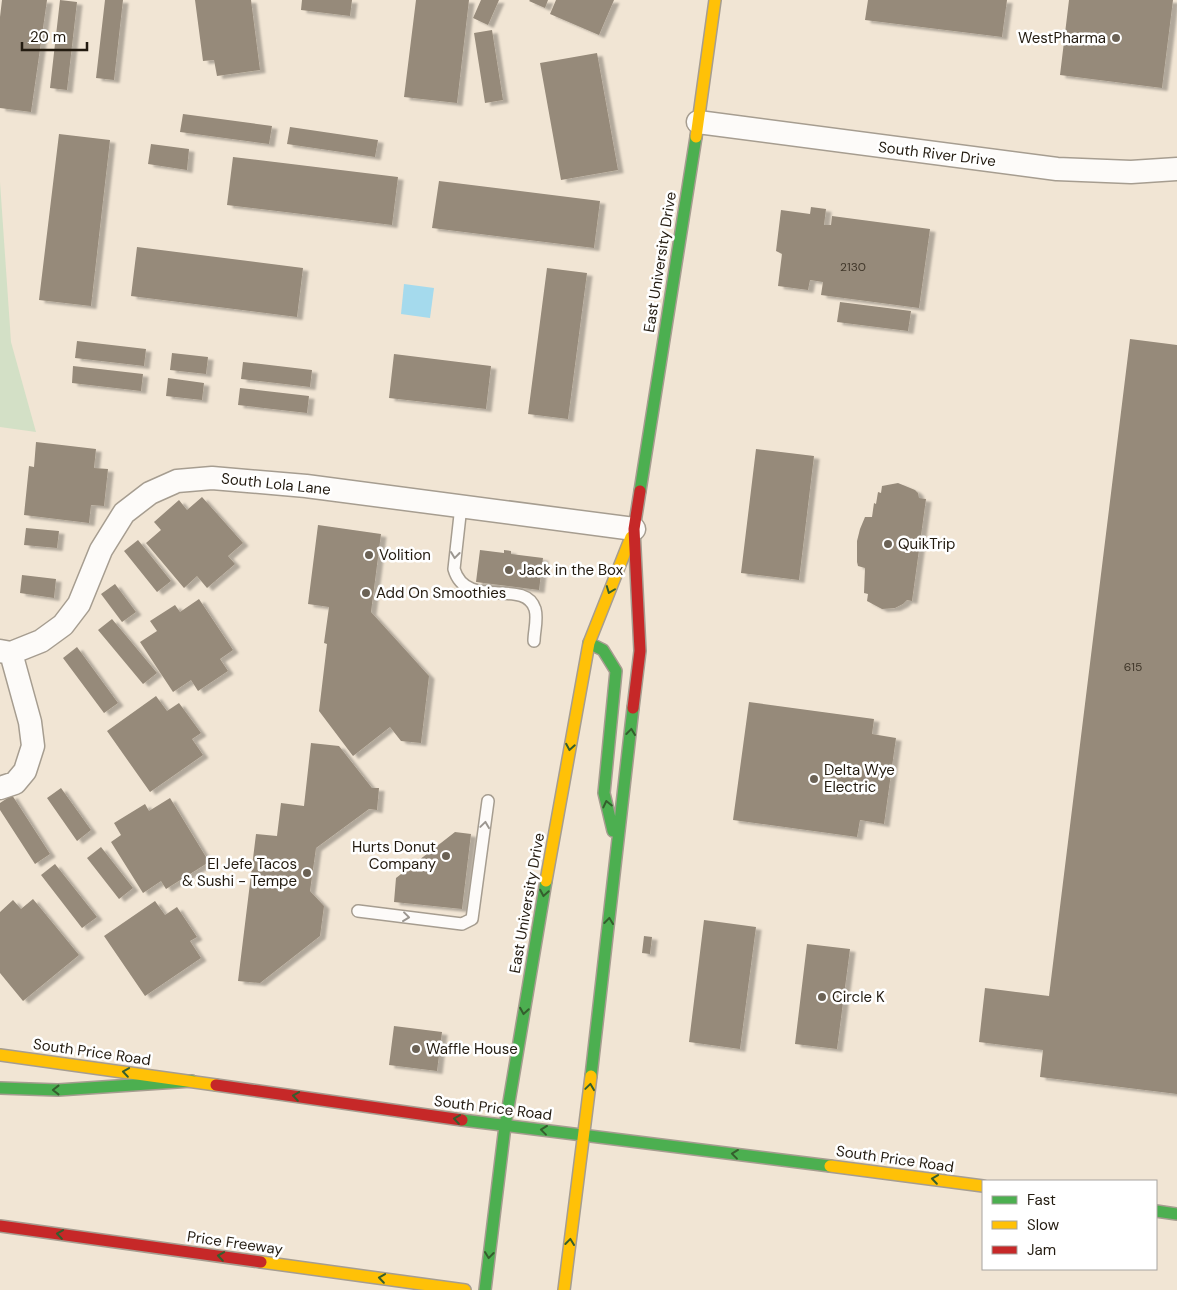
<svg xmlns="http://www.w3.org/2000/svg" width="1177" height="1290" viewBox="0 0 1177 1290" font-family="'DM Sans',sans-serif">
	<style>
		.green { fill: #d3e0c6 }
		.water { fill: #a5daed }
		.building { fill: #968a7a; filter: url(#shadow) }
		.lines { fill: none; stroke-linecap: round; stroke-linejoin: round }
		.lane-casing { stroke: #a69d90; stroke-width: 14 }
		.street-casing { stroke: #a69d90; stroke-width: 25 }
		.fast-casing { stroke: #a69d90; stroke-width: 14 }
		.slow-casing { stroke: #a69d90; stroke-width: 14 }
		.jam-casing { stroke: #a69d90; stroke-width: 14 }
		.lane { stroke: #fdfbf9; stroke-width: 11 }
		.street { stroke: #fdfbf9; stroke-width: 22 }
		.fast { stroke: #4caf50; stroke-width: 11 }
		.slow { stroke: #ffc107; stroke-width: 11 }
		.jam { stroke: #c62828; stroke-width: 11 }
		.oneway { stroke: #9b9690 }
		.oneway2 { stroke: #355e2d }
		.poi-dot { fill: #6b6255; stroke: #fff; stroke-width: 2 }
		.labels { text-anchor: middle; dominant-baseline: central; stroke-width: 5; stroke-linejoin: round; paint-order: stroke }
		.number-label { font-size: 12px; fill: #40372a }
		.poi-label { font-size: 15px; fill: #231b10; stroke: #fff; text-anchor: start }
		.street-label { font-size: 15px; fill: #231b10; stroke: #fff }
	</style>
	<defs>
		<filter id="shadow"><feDropShadow dx="5.5" dy="3" stdDeviation="1" flood-color="#0004"/></filter>
	</defs>
	<rect width="100%" height="100%" fill="#f1e5d4"/>
	<path class="green" d="M0,182L11,342L36,432L0,427Z"/>
	<path class="water" d="M404,284L434,288L430,318L401,314Z"/>
	<path class="building" d="M2,0H47L31,112L0,108V17Z
		M60,0L77,2L67,90L50,88Z
		M105,0H123L114,80L96,78Z
		M195,0H251L260,70L217,76L214,60L203,61Z
		M302,0H352L350,16L301,10Z
		M416,0H469L457,103L404,97Z
		M481,0H499L488,25L473,18Z
		M530,0H548L545,8L529,1Z
		M556,0H614L599,35L550,14Z
		M868,0H1007L1002,37L865,20Z
		M1069,0H1173L1162,88L1060,75Z
		M492,30L503,100L485,103L474,33Z
		M597,53L618,170L561,180L540,63Z
		M183,114L272,126L269,144L180,132Z
		M290,127L378,140L375,157L287,144Z
		M59,134L110,140L91,306L39,300Z
		M151,144L189,149L187,170L148,164Z
		M233,157L398,177L392,225L227,205Z
		M439,181L600,201L594,248L432,228Z
		M811,207L826,209L824,225H831L832,216L930,229L919,308L821,295L823,282L810,280L808,290L778,286L782,254L776,251L781,210L810,214Z
		M137,247L303,268L297,317L131,296Z
		M547,268L587,273L568,419L528,414Z
		M840,302L911,311L908,331L837,322Z
		M1130,339L1177,345V1094L1040,1077L1043,1050L979,1042L985,988L1049,996Z
		M77,341L146,349L144,366L75,358Z
		M172,353L208,357L206,374L170,370Z
		M394,354L491,366L486,409L389,398Z
		M243,362L312,370L310,387L241,379Z
		M73,366L143,374L141,391L72,383Z
		M168,378L204,383L202,400L166,396Z
		M240,388L309,396L307,413L238,405Z
		M36,442L96,449L94,468L108,469L104,506L91,505L89,523L24,515L29,466L34,467Z
		M756,449L814,456L799,580L741,573Z
		M898,483L915,490L918,493L919,498L926,499L912,601L907,600L903,604L895,608L882,609L867,601L868,594L864,593L865,568L858,566L857,562V541L860,529L865,517H872L874,503L876,504L878,492L881,493L882,486Z
		M202,497L243,543L228,556L235,564L207,588L197,576L184,588L146,543L161,530L154,522L179,500L187,510Z
		M318,525L381,534L371,612L429,676L421,743L401,741L390,727L353,756L319,711L327,644L324,643L329,607L308,604Z
		M26,528L59,531L57,548L24,545Z
		M138,540L171,581L157,592L124,551Z
		M480,550L504,553V550L511,551V554L543,558L539,590L476,582Z
		M22,575L56,579L54,598L20,593Z
		M115,584L136,612L122,622L101,594Z
		M199,599L233,650L220,659L228,671L198,691L191,680L173,692L140,642L157,631L150,621L175,605L180,612Z
		M112,619L157,673L143,684L98,630Z
		M77,647L118,703L104,713L63,658Z
		M156,696L167,711L179,703L201,733L192,739L203,755L150,792L107,731Z
		M749,702L874,719L872,734L896,738L884,824L860,820L857,837L733,820Z
		M311,743L339,746L372,788H379L377,810L369,809L316,848L310,891L324,906L320,936L260,983L238,981L256,834L277,836L281,803L304,806Z
		M61,788L91,830L77,841L47,798Z
		M12,795L50,854L35,864L0,810V803Z
		M170,798L209,862L166,889L161,881L143,893L111,842L121,835L114,823L145,804L149,811Z
		M455,832L471,834L462,909L394,902L396,878Z
		M101,847L133,888L119,899L87,858Z
		M55,864L97,917L82,928L41,875Z
		M33,899L79,955L23,1001L0,973V912L13,900L21,909Z
		M155,901L165,915L177,907L197,937L190,941L201,958L145,996L104,936Z
		M704,920L756,927L740,1049L689,1042Z
		M644,936L652,937L650,954L642,953Z
		M807,944L850,949L837,1049L795,1044Z
		M394,1026L442,1032L437,1071L389,1065Z"/>
	<g class="lines">
		<defs>
			<path id="lane" d="M461,506L454,569C466,611 525,577 535,609C538,619 534,631 534,641
				M358,911L462,924L472,919L488,801"/>
			<path id="street" d="M698,122L1057,169L1131,172L1177,169
				M0,651L11,653L41,641L63,625L79,604L101,550L124,513L150,493L177,481L212,478L306,486L634,529
				M0,788L15,783L25,771L33,746L30,722L11,653"/>
			<path id="fast" d="M640,491L696,137
				M589,643L603,650L616,671L604,793L613,831
				M591,1076L633,708
				M0,1088L58,1090L192,1081
				M462,1120L830,1166
				M1156,1211L1177,1214
				M485,1290L505,1126L546,881"/>
			<path id="slow" d="M696,137L715,0
				M546,881L589,643L631,537
				M0,1055L216,1085
				M830,1166L983,1186
				M261,1262L465,1290
				M564,1290L591,1076"/>
			<path id="jam" d="M633,708L640,651L634,529L640,491
				M216,1085L462,1120
				M0,1226L261,1262"/>
		</defs>
		<use href="#lane" class="lane-casing"/>
		<use href="#street" class="street-casing"/>
		<use href="#fast" class="fast-casing"/>
		<use href="#slow" class="slow-casing"/>
		<use href="#jam" class="jam-casing"/>
		<use href="#lane" class="lane"/>
		<use href="#street" class="street"/>
		<use href="#fast" class="fast"/>
		<use href="#slow" class="slow"/>
		<use href="#jam" class="jam"/>
	</g>
	<defs><path id="oneway-chevron" d="M-2-3.5L2.5 0L-2 3.5" fill="none" stroke-width="1.6" stroke-linecap="round" stroke-linejoin="round" transform="scale(1.25)"/></defs>
	<g class="oneway">
		<use href="#oneway-chevron" transform="translate(455 555) rotate(97)"/>
		<use href="#oneway-chevron" transform="translate(485 825) rotate(-82)"/>
		<use href="#oneway-chevron" transform="translate(406 917) rotate(7)"/>
	</g>
	<g class="oneway2">
		<use href="#oneway-chevron" transform="translate(610 590) rotate(111)"/>
		<use href="#oneway-chevron" transform="translate(631 732) rotate(-83)"/>
		<use href="#oneway-chevron" transform="translate(570 747) rotate(100)"/>
		<use href="#oneway-chevron" transform="translate(607 804) rotate(-103)"/>
		<use href="#oneway-chevron" transform="translate(544 893) rotate(100)"/>
		<use href="#oneway-chevron" transform="translate(609 921) rotate(-83)"/>
		<use href="#oneway-chevron" transform="translate(524 1011) rotate(99)"/>
		<use href="#oneway-chevron" transform="translate(126 1072) rotate(-172)"/>
		<use href="#oneway-chevron" transform="translate(590 1087) rotate(-82)"/>
		<use href="#oneway-chevron" transform="translate(56 1090) rotate(-180)"/>
		<use href="#oneway-chevron" transform="translate(296 1096) rotate(-172)"/>
		<use href="#oneway-chevron" transform="translate(457 1119) rotate(-172)"/>
		<use href="#oneway-chevron" transform="translate(544 1130) rotate(-173)"/>
		<use href="#oneway-chevron" transform="translate(735 1154) rotate(-173)"/>
		<use href="#oneway-chevron" transform="translate(935 1179) rotate(-172)"/>
		<use href="#oneway-chevron" transform="translate(60 1234) rotate(-172)"/>
		<use href="#oneway-chevron" transform="translate(570 1242) rotate(-83)"/>
		<use href="#oneway-chevron" transform="translate(489 1255) rotate(97)"/>
		<use href="#oneway-chevron" transform="translate(221 1256) rotate(-172)"/>
		<use href="#oneway-chevron" transform="translate(382 1278) rotate(-172)"/>
	</g>
	<g class="poi-dot">
		<circle cx="1116" cy="38" r="5"/>
		<circle cx="888" cy="544" r="5"/>
		<circle cx="369" cy="555" r="5"/>
		<circle cx="509" cy="570" r="5"/>
		<circle cx="366" cy="593" r="5"/>
		<circle cx="814" cy="779" r="5"/>
		<circle cx="446" cy="856" r="5"/>
		<circle cx="307" cy="873" r="5"/>
		<circle cx="822" cy="997" r="5"/>
		<circle cx="416" cy="1049" r="5"/>
	</g>
	<g class="labels">
		<g class="number-label">
			<text x="853" y="267">2130</text>
			<text x="1133" y="667">615</text>
		</g>
		<g class="poi-label">
			<text x="1106" y="38" text-anchor="end">WestPharma</text>
			<text x="898" y="544">QuikTrip</text>
			<text x="379" y="555">Volition</text>
			<text x="519" y="570">Jack in the Box</text>
			<text x="376" y="593">Add On Smoothies</text>
			<text x="824" y="770">Delta Wye<tspan x="824" dy="17">Electric</tspan></text>
			<text x="436" y="847" text-anchor="end">Hurts Donut<tspan x="436" dy="17">Company</tspan></text>
			<text x="297" y="864" text-anchor="end">El Jefe Tacos<tspan x="297" dy="17">&amp; Sushi - Tempe</tspan></text>
			<text x="832" y="997">Circle K</text>
			<text x="426" y="1049">Waffle House</text>
		</g>
		<g class="street-label">
			<text transform="translate(937 154) rotate(7)">South River Drive</text>
			<text transform="translate(660 262) rotate(-81)">East University Drive</text>
			<text transform="translate(276 484) rotate(6)">South Lola Lane</text>
			<text transform="translate(527 903) rotate(-80)">East University Drive</text>
			<text transform="translate(92 1052) rotate(8)">South Price Road</text>
			<text transform="translate(493 1108) rotate(7)">South Price Road</text>
			<text transform="translate(895 1159) rotate(8)">South Price Road</text>
			<text transform="translate(235 1243) rotate(8)">Price Freeway</text>
		</g>
	</g>
	<rect x="982" y="1180" width="175" height="90" fill="#ffffff" stroke="#a7a49f"/>
	<rect x="992" y="1196" width="25" height="8" fill="#4caf50" stroke="#a7a49f"/>
	<text x="1027" y="1205" font-size="15" fill="#231b10">Fast</text>
	<rect x="992" y="1221" width="25" height="8" fill="#ffc107" stroke="#a7a49f"/>
	<text x="1027" y="1230" font-size="15" fill="#231b10">Slow</text>
	<rect x="992" y="1246" width="25" height="8" fill="#c62828" stroke="#a7a49f"/>
	<text x="1027" y="1255" font-size="15" fill="#231b10">Jam</text>
	<path d="M22 42v8h65v-8" fill="none" stroke="#231b10" stroke-width="2.5"/>
	<text x="30" y="42" font-size="15" fill="#231b10" stroke="#ffffff" stroke-width="4" paint-order="stroke">20 m</text>
</svg>
